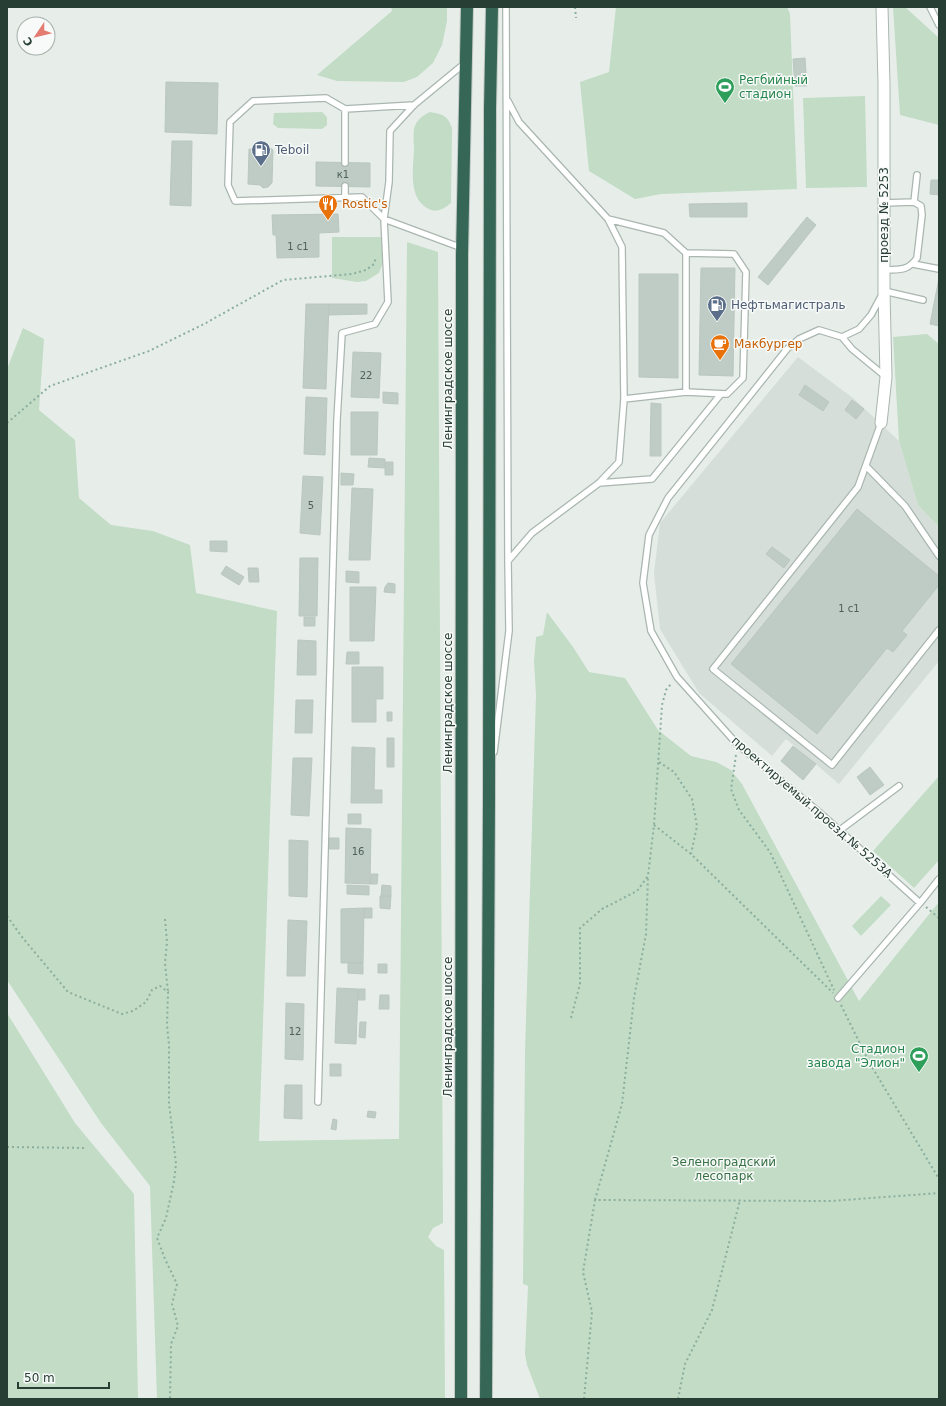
<svg xmlns="http://www.w3.org/2000/svg" width="946" height="1406" viewBox="0 0 946 1406" font-family="'DejaVu Sans',sans-serif">
	<style>
		.built { fill: #d5ded8 }
		.green { fill: #c2dcc6 }
		.building { fill: #bfcbc5; stroke: #bac7bf }
		.lines { fill: none; stroke-linecap: round; stroke-linejoin: round }
		.lane-casing { stroke: #aab6b0; stroke-width: 8 }
		.street-casing { stroke: #aab6b0; stroke-width: 13 }
		.highway-casing { stroke: #c3c9c6; stroke-width: 14 }
		.path { stroke: #8bae9e; stroke-width: 2; stroke-dasharray: 2 3; stroke-linecap: butt }
		.lane { stroke: #fff; stroke-width: 5.5 }
		.street { stroke: #fff; stroke-width: 11 }
		.highway { stroke: #366756; stroke-width: 12 }
		.labels { text-anchor: middle; dominant-baseline: central; stroke-width: 3; stroke-linejoin: round; paint-order: stroke }
		.number-label { font-size: 10px; fill: #4d6159 }
		.leisure-label { font-size: 12px; fill: #27864d; stroke: #f7faf8; text-anchor: start }
		.service-label { font-size: 12px; fill: #4e5e75; stroke: #f7faf8; text-anchor: start }
		.food-label { font-size: 12px; fill: #c56008; stroke: #f7faf8; text-anchor: start }
		.street-label { font-size: 12px; fill: #273e35; stroke: #f7faf8 }
		.park-label { font-size: 12px; fill: #367144; stroke: #f7faf8 }
	</style>
	<rect width="100%" height="100%" fill="#e7eeea"/>
	<path class="built" d="M798,357L853,398L899,441L918,505L939,527V661L839,784L786,739L772,756L699,693L660,629L654,573L660,523Z"/>
	<path class="green" d="M391,7H447V21L442,45L433,63L417,77L404,82L337,81L317,75L392,11Z
		M616,7H787L790,14L797,189L661,194L635,199L589,171L580,82L609,72Z
		M893,7H905L939,38V125L900,115Z
		M865,96L867,187L806,188L803,98Z
		M322,112L327,117V125L322,129L278,128L273,124L274,113Z
		M430,112C443,114 448,116 452,128L451,203C444,209 437,213 429,209C408,199 413,170 414,150C414,144 413,135 414,129C416,120 423,115 430,112Z
		M332,237H383L384,253L382,265L379,273L366,281L357,282L332,278Z
		M407,242L438,252L443,1223L433,1228L428,1237L436,1246L444,1250L445,1399H157L150,1186L101,1123L7,980V369L23,328L44,339L39,410L75,440L79,498L111,525L153,531L190,545L196,593L277,611L259,1141L399,1139Z
		M927,334L939,344V527L918,505L899,441L893,337Z
		M547,612L573,647L589,672L625,678L658,730L691,756L716,762L731,770L742,784L859,1001L939,902V1399H540L527,1365L525,1354L528,1286L523,1284L525,1051L536,695L534,661L536,637L543,635Z
		M939,776V860L914,888L873,851Z
		M881,896L891,905L861,936L852,926Z
		M7,1013L75,1123L134,1194L138,1399H7Z"/>
	<path class="building" d="M805,58L807,86H795L793,59Z
		M166,82L218,83L217,134L165,132Z
		M172,141H192L191,206L170,205Z
		M263,146H268L273,150L272,183L268,187L263,188L260,185L248,184L249,149L260,150Z
		M316,162L370,163V187L316,186Z
		M931,180H939V195L930,194Z
		M747,203V217H690L689,204Z
		M338,214L339,232L319,233V257L277,258L276,235H273L272,215Z
		M807,217L816,225L768,285L758,277Z
		M701,268H735L733,376L699,375Z
		M639,274H678V378L639,377Z
		M939,278V326L930,324Z
		M306,304H329L326,389L303,388Z
		M329,304H367V314L329,315Z
		M353,352L381,353L379,398L351,397Z
		M805,385L829,402L823,411L799,395Z
		M383,392L398,393V404L383,403Z
		M306,397L327,398L325,455L304,454Z
		M852,400L864,409L856,419L845,410Z
		M651,403L661,404V456H650Z
		M351,412H378L377,455H351Z
		M369,458L385,459V468L368,467Z
		M385,462H393V475H385Z
		M341,473L354,474L353,485H341Z
		M303,476L323,477L320,535L300,533Z
		M352,488L373,489L370,560H349Z
		M857,509L939,576V585L902,631L907,635L893,652L887,648L817,734L731,664Z
		M210,541H227V552L210,551Z
		M772,547L790,560L784,568L766,554Z
		M300,558H318L317,616H299Z
		M226,566L244,577L239,585L221,574Z
		M248,568H258L259,582H249Z
		M346,571L359,572V583L346,582Z
		M388,583L395,584V593L384,592L385,587Z
		M350,587H376L374,641H350Z
		M304,617H315V626H304Z
		M298,640L316,641V675H297Z
		M347,652H359V664H346Z
		M352,667H383V699H376V722H352Z
		M296,700H313L312,733H295Z
		M387,712H392V721H387Z
		M387,738H394V767H387Z
		M793,746L816,764L803,780L781,761Z
		M352,747L375,748L374,790H382V803H351Z
		M293,758H312L309,816L291,815Z
		M870,767L884,785L870,795L857,777Z
		M348,814H361V824H348Z
		M346,828L371,829L370,884L345,883Z
		M329,838H339V849H329Z
		M289,840L308,841L307,897L289,896Z
		M371,874H378L377,884H370Z
		M347,885L369,886V895L347,894Z
		M382,885L391,886V896H381Z
		M380,896H391L390,909L380,908Z
		M364,908L363,963H341V909Z
		M364,908H372V918H364Z
		M288,920L307,921L305,976H287Z
		M348,962L363,963V974L348,973Z
		M378,964H387V973H378Z
		M337,988L358,989L356,1044L335,1043Z
		M358,989H365V1000H358Z
		M380,995H389V1009H379Z
		M286,1003L304,1004L303,1060L285,1059Z
		M360,1022H366L365,1038L359,1037Z
		M330,1064H341V1076H330Z
		M285,1085H302V1119L284,1118Z
		M368,1111L376,1112L375,1118L367,1117Z
		M333,1119L337,1120L336,1130L331,1129Z"/>
	<g class="lines">
		<defs>
			<path id="lane" d="M930,7L939,25
				M414,105L345,109L326,98L253,101L230,122L228,185L235,201L362,197L384,219L462,248
				M345,109V163
				M345,186V197
				M914,202L917,175
				M884,203L914,202L921,206L922,215L917,258C907,272 899,269 884,270
				M608,219L664,233L686,253V392L624,399
				M913,264L939,269
				M842,337L852,349L886,377
				M686,392L727,394L743,378L746,272L734,254L686,253
				M881,423L858,487L713,669L832,765L939,630
				M866,466L905,506L939,556
				M599,483L652,479L721,394
				M508,561L532,533L599,483L619,462L624,399L622,247L608,219L519,122L508,101
				M494,752L509,631L508,561L506,7
				M840,830L899,786
				M920,903L819,812L737,744L677,677L651,631L643,583L649,535L668,498L787,349L799,339L819,330L842,337L859,329L871,315L884,291L923,300
				M838,998L920,903L939,879
				M318,1102L337,420L342,333L375,324L388,302L384,219L389,182L390,131L414,105L465,63"/>
			<path id="street" d="M881,423L886,377L884,291V84L882,7"/>
			<path id="highway" d="M461,1399L462,255L467,7
				M486,1399L489,798L490,108L492,7"/>
		</defs>
		<use href="#lane" class="lane-casing"/>
		<use href="#street" class="street-casing"/>
		<use href="#highway" class="highway-casing"/>
		<path class="path" d="M575,7L576,18
			M7,423L50,386L149,351L204,324L283,280L352,274L366,270L374,264L376,257
			M736,755L731,789L739,810L770,852L834,990
			M659,762L674,772L692,799L697,826L691,854
			M654,825L691,854L833,993
			M926,907L939,918
			M7,916L22,937L68,992L122,1014L133,1011L146,1002L152,990L160,986L168,992L167,1025L169,1045V1103L176,1164L174,1181L166,1218L157,1238L165,1259L177,1284L172,1304L178,1326L171,1344L170,1399
			M165,919L167,942L165,963L168,992
			M841,1005L869,1062L939,1179
			M571,1018L580,984V928L602,909L637,891L648,876L654,825L662,705L666,690L671,684
			M7,1147L87,1148
			M595,1200L622,1104L634,998L646,934L648,876
			M584,1399L592,1312L583,1272L595,1200L831,1201L939,1193
			M678,1399L685,1364L712,1310L740,1200"/>
		<use href="#lane" class="lane"/>
		<use href="#street" class="street"/>
		<use href="#highway" class="highway"/>
	</g>
	<defs>
		<symbol id="stadium-pin" viewBox="-11 -11 22 30"><path d="M0 17L-7.5 6A9.5 9.5 0 1 1 7.5 6Z" fill="#2e9e5b" stroke="#f7faf8"/><path d="M0-5a6.5 5 0 1 0 0 10a6.5 5 0 1 0 0-10ZM-3.5-1.8h7v3.6h-7Z" fill="#fff"/></symbol>
		<symbol id="fuel-pin" viewBox="-11 -11 22 30"><path d="M0 17L-7.5 6A9.5 9.5 0 1 1 7.5 6Z" fill="#5c6f8a" stroke="#f7faf8"/><path d="M-5.5-6h7V0h2V4h1.3V-2.5L3-4.5l.8-.8L6-3V5H2.5V1h-1V6h-7ZM-4.2-4.7v3.2H.2V-4.7Z" fill="#fff"/></symbol>
		<symbol id="restaurant-pin" viewBox="-11 -11 22 30"><path d="M0 17L-7.5 6A9.5 9.5 0 1 1 7.5 6Z" fill="#e8710a" stroke="#f7faf8"/><path d="M-5-6h1v4h1v-4h1v4h1v-4h1v5L-1.5 .5V6h-2V.5L-5-1ZM5-6V6H3V1.5H1.5Q1.5-4 5-6Z" fill="#fff"/></symbol>
		<symbol id="cafe-pin" viewBox="-11 -11 22 30"><path d="M0 17L-7.5 6A9.5 9.5 0 1 1 7.5 6Z" fill="#e8710a" stroke="#f7faf8"/><path d="M-5.5-4.5H6V0H3Q3 3.5 0 3.5H-2.5Q-5.5 3.5-5.5 0ZM3-3.2v2h1.7v-2ZM-6 4.5H4V6H-6Z" fill="#fff"/></symbol>
	</defs>
	<g fill-rule="evenodd">
		<use href="#stadium-pin" x="714" y="76" width="22" height="30"/>
		<use href="#fuel-pin" x="250" y="139" width="22" height="30"/>
		<use href="#restaurant-pin" x="317" y="193" width="22" height="30"/>
		<use href="#fuel-pin" x="706" y="294" width="22" height="30"/>
		<use href="#cafe-pin" x="709" y="333" width="22" height="30"/>
		<use href="#stadium-pin" x="908" y="1045" width="22" height="30"/>
	</g>
	<g class="labels">
		<g class="number-label">
			<text x="343" y="174">к1</text>
			<text x="298" y="246">1 с1</text>
			<text x="366" y="375">22</text>
			<text x="311" y="505">5</text>
			<text x="849" y="608">1 с1</text>
			<text x="358" y="851">16</text>
			<text x="295" y="1031">12</text>
		</g>
		<g class="leisure-label">
			<text x="739" y="80">Регбийный<tspan x="739" dy="14">стадион</tspan></text>
			<text x="905" y="1049" text-anchor="end">Стадион<tspan x="905" dy="14">завода "Элион"</tspan></text>
		</g>
		<g class="service-label">
			<text x="275" y="150">Teboil</text>
			<text x="731" y="305">Нефтьмагистраль</text>
		</g>
		<g class="food-label">
			<text x="342" y="204">Rostic's</text>
			<text x="734" y="344">Макбургер</text>
		</g>
		<g class="street-label">
			<text transform="translate(884 215) rotate(-90)">проезд № 5253</text>
			<text transform="translate(448 379) rotate(-90)">Ленинградское шоссе</text>
			<text transform="translate(448 703) rotate(-90)">Ленинградское шоссе</text>
			<text transform="translate(812 807) rotate(41)">проектируемый проезд № 5253А</text>
			<text transform="translate(448 1027) rotate(-90)">Ленинградское шоссе</text>
		</g>
		<g class="park-label">
			<text x="724" y="1162">Зеленоградский<tspan x="724" dy="14">лесопарк</tspan></text>
		</g>
	</g>
	<rect width="946" height="1406" fill="none" stroke="#273e35" stroke-width="16"/>
	<g transform="translate(36 36) rotate(235)"><circle r="19" fill="#f7faf8" stroke="#a4afaa"/>
	<path d="M0-3L7 15L0 10L-7 15Z" fill="#e37b70"/>
	<text y="-6" font-size="11" font-weight="bold" text-anchor="middle" fill="#273e35">С</text>
	</g>
	<path d="M18 1382v6h91v-6" fill="none" stroke="#273e35" stroke-width="2"/>
	<text x="24" y="1382" font-size="12" fill="#273e35" stroke="#f7faf8" stroke-width="3" paint-order="stroke">50 m</text>
</svg>
